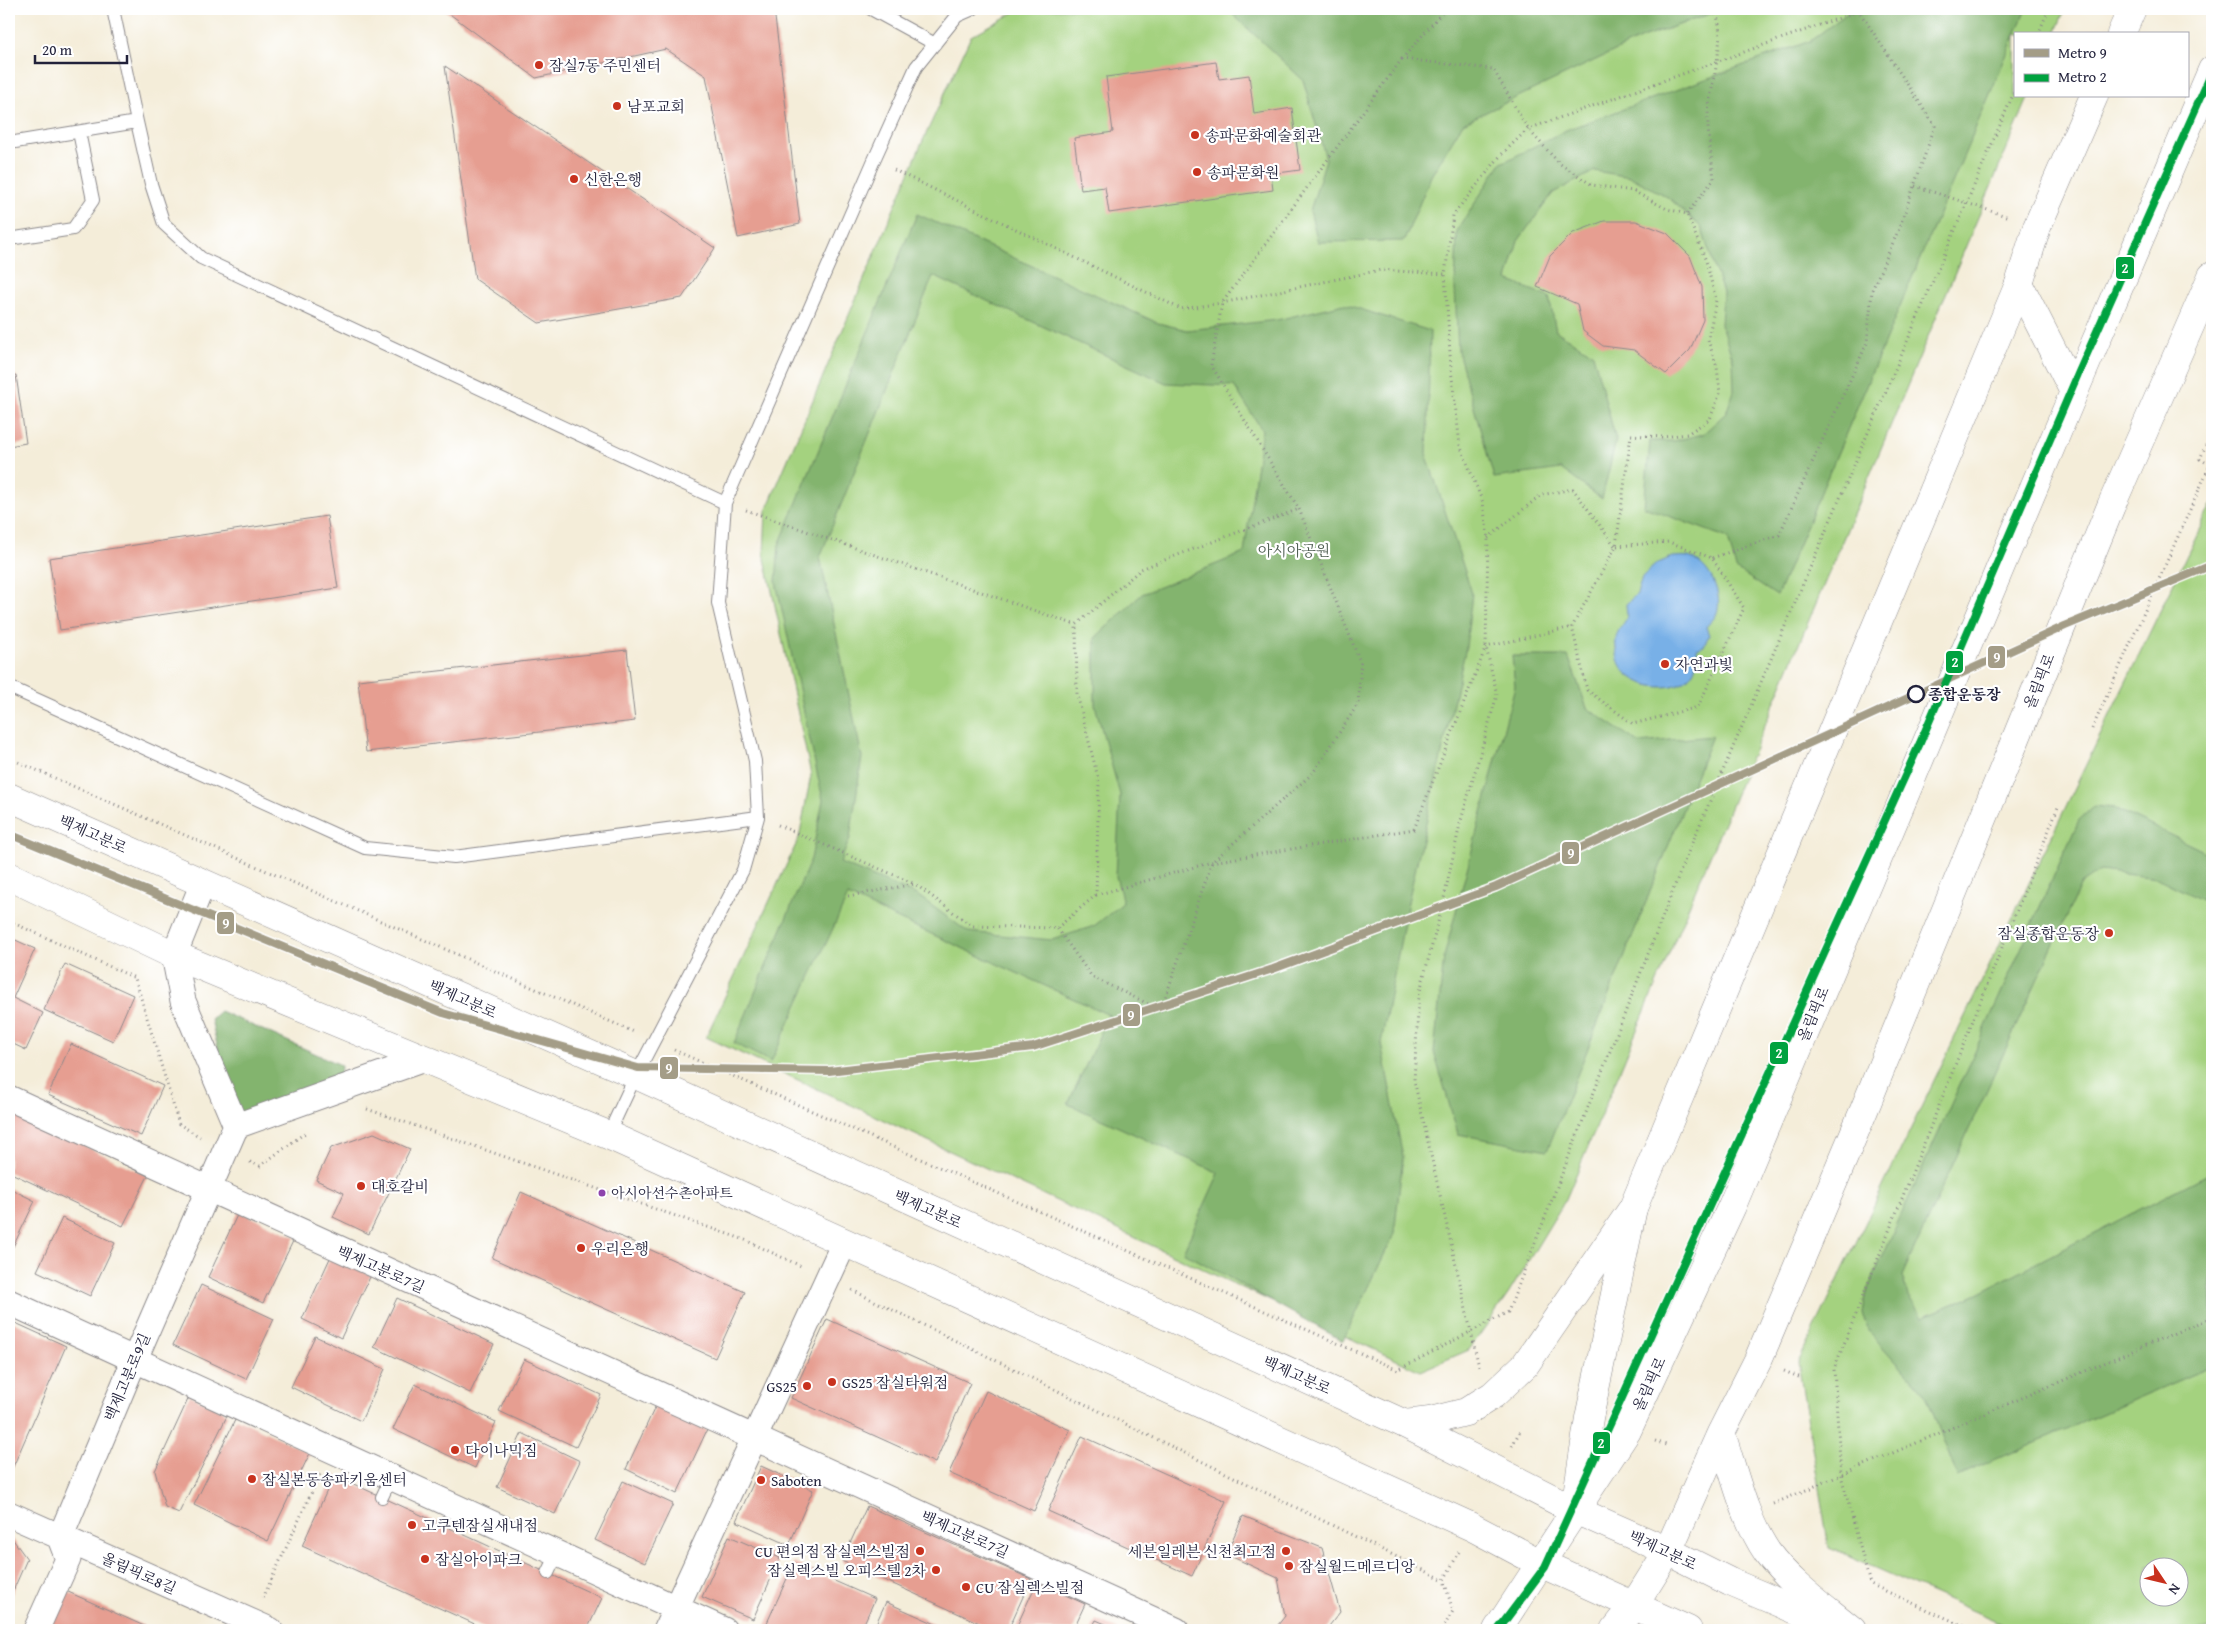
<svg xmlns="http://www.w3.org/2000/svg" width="2221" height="1639" viewBox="0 0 2221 1639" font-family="'Gentium Book Plus','Noto Serif KR',serif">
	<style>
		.green { fill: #a4d27f; stroke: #637a5d; fill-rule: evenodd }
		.forest { fill: #83b46e; stroke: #526b54; fill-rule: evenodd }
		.water { fill: #78b0e7; stroke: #4d6991 }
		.building { fill: #e69e91 }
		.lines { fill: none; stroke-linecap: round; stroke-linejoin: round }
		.service-casing { stroke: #8b888a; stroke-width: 14 }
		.minor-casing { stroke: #8b888a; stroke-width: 27 }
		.tertiary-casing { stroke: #8b888a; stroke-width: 29 }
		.secondary-casing { stroke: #8b888a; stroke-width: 29 }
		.primary-casing { stroke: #8b888a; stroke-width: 29 }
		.path { stroke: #8b888a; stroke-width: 3; stroke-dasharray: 1 4; stroke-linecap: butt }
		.service { stroke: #fff; stroke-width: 12 }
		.minor { stroke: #fff; stroke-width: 25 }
		.tertiary { stroke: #fff; stroke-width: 28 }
		.secondary { stroke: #fff; stroke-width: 28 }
		.primary { stroke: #fff; stroke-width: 28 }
		.metro-1-casing { stroke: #fff; stroke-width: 11 }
		.metro-2-casing { stroke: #fff; stroke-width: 11 }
		.metro-1 { stroke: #a49d87; stroke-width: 8 }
		.metro-2 { stroke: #00a23f; stroke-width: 8 }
		.poi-dot { fill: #c8321e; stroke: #fff; stroke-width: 2 }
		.stop-dot { fill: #fff; stroke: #22223b; stroke-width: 2.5 }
		.bus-dot { fill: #8e44ad; stroke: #fff; stroke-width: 2 }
		.labels { text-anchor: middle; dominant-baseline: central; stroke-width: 4.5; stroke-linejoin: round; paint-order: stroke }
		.bus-label { font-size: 14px; fill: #22223b; stroke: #fff; text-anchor: start }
		.poi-label { font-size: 15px; fill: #22223b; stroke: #fff; text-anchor: start }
		.park-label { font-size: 15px; fill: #506053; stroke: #fff }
		.street-label { font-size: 15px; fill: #22223b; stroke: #fff }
		.stop-label { font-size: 15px; font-weight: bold; fill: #22223b; stroke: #fff; text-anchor: start }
		.line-badge { stroke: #fff; stroke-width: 2 }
		.badge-label { font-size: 14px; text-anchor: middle; font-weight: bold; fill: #fff }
	</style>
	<rect width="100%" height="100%" fill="#fff"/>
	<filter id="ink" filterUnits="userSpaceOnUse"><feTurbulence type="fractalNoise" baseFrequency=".02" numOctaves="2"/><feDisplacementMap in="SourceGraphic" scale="10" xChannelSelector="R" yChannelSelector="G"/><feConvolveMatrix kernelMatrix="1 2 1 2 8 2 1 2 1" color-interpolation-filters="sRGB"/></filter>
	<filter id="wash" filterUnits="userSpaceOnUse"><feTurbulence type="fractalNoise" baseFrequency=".0096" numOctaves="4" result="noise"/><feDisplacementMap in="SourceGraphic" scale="20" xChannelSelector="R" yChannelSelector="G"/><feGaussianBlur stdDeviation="1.12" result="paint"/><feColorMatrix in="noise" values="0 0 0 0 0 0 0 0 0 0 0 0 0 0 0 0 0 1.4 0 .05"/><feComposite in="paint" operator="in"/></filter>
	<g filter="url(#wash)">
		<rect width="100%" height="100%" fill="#f4edd9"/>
		<path class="green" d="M1020,9H2065L2055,34H2015V96H2029L1566,1199L1509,1293L1469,1350L1420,1371L706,1037L799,838L811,775L764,554L766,511L920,147L971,36Z
			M2212,503V1630H2017L1829,1548L1798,1363ZM2148,1566H2178V1596H2148Z"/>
		<path class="forest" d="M1227,9H1724L1642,38L1463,123L1431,176L1404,241L1318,242L1310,211L1326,159L1303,80Z
			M1853,9H2026L1777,596L1736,569L1728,538L1644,507L1650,441H1674L1703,434L1726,413L1734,391L1733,360L1721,325L1723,293L1701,227L1669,198L1631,177L1595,171L1553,193L1518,241L1507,280L1549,297L1556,331L1593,354L1616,440L1602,499L1561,469L1494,478L1458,351L1455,288L1457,231L1500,164L1566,130L1810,41Z
			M917,214L1158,323L1187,330L1277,320L1344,304L1430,331L1427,456L1472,593L1466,647L1408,902L1381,1043L1403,1157L1394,1234L1343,1341L1183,1252L1219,1173L1068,1104L1109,1015L848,896L771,1062L734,1043L811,859L823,800L776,582L779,545ZM933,276L1166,383L1234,386L1262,430L1244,553L1142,594L1095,638V705L1120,795L1116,876L1123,903L1094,926L1052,940L968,932L917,895L840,863L850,838L862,757L820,557Z
			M1512,656H1568L1587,708L1639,743L1712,736L1547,1151L1458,1134L1434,1052L1444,957L1515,686Z
			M2094,806L2114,808L2212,855V905L2157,878L2100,871L2081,884L1902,1276L1908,1296L1923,1317L1978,1293L2212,1172V1366L1957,1476L1926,1395L1870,1333L1862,1314L1865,1295L2079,820Z
			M220,1011L341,1065L340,1078L246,1115L232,1109L211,1019Z"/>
		<path class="water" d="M1672,557C1677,557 1683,556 1688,557C1709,562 1725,596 1716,615C1714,619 1709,623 1706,627L1709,635L1704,646L1697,649C1697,657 1697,665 1693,672C1678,698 1626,688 1618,659C1616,651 1614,640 1618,632C1620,627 1624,624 1626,619C1628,615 1626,609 1626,604L1637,594L1642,577L1656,564Z"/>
		<g id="blocks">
			<path class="building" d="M443,9H774L800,224L738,238L706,76L666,49L536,78Z
				M1216,62L1219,79L1249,75L1254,114L1292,108L1300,170L1271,174L1273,190L1109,213L1105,187L1081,190L1074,138L1113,132L1106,77Z
				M445,66L715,248L682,298L539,323L475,279Z
				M1604,221H1636L1667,233L1690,256L1702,287L1703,320L1690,350L1666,374L1634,350L1603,346L1583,331L1577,304L1537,287L1550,256L1573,233Z
				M16,375L26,443L9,446V376Z
				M327,516L338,588L60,630L49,558Z
				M627,650L635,721L366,752L358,680Z
				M9,937L35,949L13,998L43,1013L26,1050L9,1042Z
				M65,964L133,995L113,1041L44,1010Z
				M71,1044L163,1086L141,1136L48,1095Z
				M9,1110L148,1176L123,1226L9,1172Z
				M374,1133L410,1149L369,1234L333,1217L344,1193L316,1180L331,1148Z
				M9,1188L35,1201L9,1255Z
				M521,1192L745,1292L715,1358L492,1258Z
				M239,1211L295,1237L263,1303L208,1277Z
				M62,1218L115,1243L90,1296L37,1271Z
				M331,1256L371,1275L341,1338L302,1319Z
				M201,1285L274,1319L246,1379L173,1345Z
				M397,1298L494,1344L470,1393L374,1347Z
				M827,1319L970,1383L935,1463L791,1398Z
				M9,1320L66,1346L9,1476Z
				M315,1336L385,1369L361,1421L291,1387Z
				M524,1359L601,1395L576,1447L499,1411Z
				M415,1384L496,1422L475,1468L393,1429Z
				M986,1391L1070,1430L1034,1511L949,1473Z
				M190,1395L228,1414L179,1513L165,1507L155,1471Z
				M656,1405L707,1430L677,1494L626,1469Z
				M236,1418L310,1453L268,1541L194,1505Z
				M522,1433L580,1461L555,1514L497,1487Z
				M1082,1436L1226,1501L1192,1576L1048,1511Z
				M761,1466L813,1490L789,1545L736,1521Z
				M334,1475L602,1598L587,1630H488L302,1546Z
				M623,1481L673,1504L645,1563L595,1540Z
				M867,1506L1031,1579L1008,1630H995L842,1561Z
				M1243,1516L1322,1548L1340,1612L1326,1630H1274L1285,1616L1278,1578L1226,1554Z
				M9,1534L27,1559L9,1600Z
				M729,1536L780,1558L753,1619L702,1597Z
				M794,1563L875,1599L861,1630H779L766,1625Z
				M1037,1582L1085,1604L1073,1630H1015Z
				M66,1591L93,1603L153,1630H48Z
				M886,1602L949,1630H873Z
				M1096,1620L1119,1630H1091Z
				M680,1621L699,1630H676Z"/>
		</g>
	</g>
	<g filter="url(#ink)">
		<use href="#blocks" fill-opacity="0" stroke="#8b888a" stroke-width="1"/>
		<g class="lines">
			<defs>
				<path id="service" d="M113,9L137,122L151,184L164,224L201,258L725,503
					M871,9L935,44
					M9,143L137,122
					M9,239L73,229L93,200L79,132
					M9,687L365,848L454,857L758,817
					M608,1135L636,1075L743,870L758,817L755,761L718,603L725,503L874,160L916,67L957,16L973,9
					M382,1497L391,1478
					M548,1573L557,1554"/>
				<path id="minor" d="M9,1098L1176,1630
					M236,1126L424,1059
					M9,1302L724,1630
					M9,1514L270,1630
					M36,1630L68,1559L60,1538L134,1361L236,1126L183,1001L174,955L203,883
					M666,1630L844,1243"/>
				<path id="tertiary" d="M2121,34L2132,9
					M1405,1424L1430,1421L1466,1412L1493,1395L1525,1365L1633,1208L2019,284L2037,227L2094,96"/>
				<path id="secondary" d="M9,797L636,1075L1405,1424L1575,1510L1668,1551L1730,1582L1843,1630
					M9,876L174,955L608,1135L1472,1527L1540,1563L1688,1630"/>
				<path id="primary" d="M2019,284L2074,392
					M1721,1433C1734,1472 1744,1518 1767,1552C1789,1583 1823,1606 1852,1630
					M1576,1501L1589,1418L1633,1208
					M1497,1630L1627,1431L1732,1206L2074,392L2212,70
					M1615,1630L1633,1607L1668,1551L1721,1433L1758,1360L1864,1110L2111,506L2212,276"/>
			</defs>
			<use href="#service" class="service-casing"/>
			<use href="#minor" class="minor-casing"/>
			<use href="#tertiary" class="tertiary-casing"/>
			<use href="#secondary" class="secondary-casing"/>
			<use href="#primary" class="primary-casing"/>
			<path class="path" d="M1445,9L1402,59L1493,69L1528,129L1559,163L1592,185L1633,191L1667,209L1687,214L1706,261L1716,300L1708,340L1717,367L1720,393L1710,419L1687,434L1663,437L1631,435L1616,546L1572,627L1587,690L1633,724L1698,707L1744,608L1712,558L1669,542L1616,546
				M2038,34L2049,9
				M894,170L1181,309L1222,303L1381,270L1445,274
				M1915,186L2009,217
				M1687,214L1714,179C1712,158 1707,135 1708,114C1709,89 1730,30 1713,9
				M746,510L1076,625
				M1488,538L1541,495L1573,489L1615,546
				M2092,729L2210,465L2200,459L2212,430
				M9,758L634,1032
				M778,825L915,884
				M1096,895L1212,862L1414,829L1486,647L1572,627
				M848,896L915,884L972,926L1057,928L1092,977L1161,1010L1212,862L1313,773L1358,704L1361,664L1299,509L1211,365L1222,303L1402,59
				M9,921L135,978L179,1124L200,1137
				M1057,928L1096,895L1099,782L1077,694L1076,625L1141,569L1299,509
				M674,1050L1398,1370L1508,1312L1686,857L2015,90
				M367,1109L745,1240L803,1267
				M250,1162L260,1166L305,1133
				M852,1290L1444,1580
				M1479,1367L1414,1080L1419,995L1443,903L1460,824L1497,695L1486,647L1488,538L1483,503L1460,445L1451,369L1445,274L1453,215L1501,155L1528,129L1859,11L1935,126L1899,229L1872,290L1867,343L1779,535L1712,558
				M1784,1371L1801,1378
				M1655,1441L1666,1445
				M1512,1446L1520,1431
				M1773,1504L2212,1317
				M263,1598L320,1474
				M1442,1630L1453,1611L1444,1580L1459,1552
				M1973,1630L1870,1584L1841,1475L1834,1369L2058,807"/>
			<use href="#service" class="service"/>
			<use href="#minor" class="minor"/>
			<use href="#tertiary" class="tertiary"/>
			<use href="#secondary" class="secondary"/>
			<use href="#primary" class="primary"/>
			<defs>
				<path id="metro-1" d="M9,834L443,1013L638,1068L829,1071L1033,1047L1273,969L1496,887L2065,626L2212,565"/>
				<path id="metro-2" d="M1498,1630L1545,1567L1920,743L2078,374L2212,72"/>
			</defs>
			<use href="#metro-1" class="metro-1-casing"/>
			<use href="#metro-2" class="metro-2-casing"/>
			<use href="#metro-1" class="metro-1"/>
			<use href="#metro-2" class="metro-2"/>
		</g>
	</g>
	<g class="poi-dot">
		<circle cx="539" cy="65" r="5"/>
		<circle cx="617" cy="106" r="5"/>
		<circle cx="1195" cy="135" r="5"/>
		<circle cx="1197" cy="172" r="5"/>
		<circle cx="574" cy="179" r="5"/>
		<circle cx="1665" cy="664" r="5"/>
		<circle cx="2109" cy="933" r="5"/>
		<circle cx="361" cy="1186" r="5"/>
		<circle cx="581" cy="1248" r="5"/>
		<circle cx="832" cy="1382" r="5"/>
		<circle cx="807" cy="1386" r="5"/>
		<circle cx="455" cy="1450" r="5"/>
		<circle cx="252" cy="1479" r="5"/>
		<circle cx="761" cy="1480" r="5"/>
		<circle cx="412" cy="1525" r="5"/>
		<circle cx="920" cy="1551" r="5"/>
		<circle cx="1286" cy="1551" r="5"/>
		<circle cx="425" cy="1559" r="5"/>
		<circle cx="1289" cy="1566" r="5"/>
		<circle cx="936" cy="1570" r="5"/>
		<circle cx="966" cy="1587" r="5"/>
	</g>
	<circle class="stop-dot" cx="1916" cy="694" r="8"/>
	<circle class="bus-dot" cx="602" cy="1193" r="4.5"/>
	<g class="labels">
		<g class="bus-label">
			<text x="611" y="1193">아시아선수촌아파트</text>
		</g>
		<g class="poi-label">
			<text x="549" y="65">잠실7동 주민센터</text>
			<text x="627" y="106">남포교회</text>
			<text x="1205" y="135">송파문화예술회관</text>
			<text x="1207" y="172">송파문화원</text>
			<text x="584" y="179">신한은행</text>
			<text x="1675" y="664">자연과빛</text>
			<text x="2099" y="933" text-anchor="end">잠실종합운동장</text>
			<text x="371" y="1186">대호갈비</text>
			<text x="591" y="1248">우리은행</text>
			<text x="842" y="1382">GS25 잠실타워점</text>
			<text x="797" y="1386" text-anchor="end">GS25</text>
			<text x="465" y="1450">다이나믹짐</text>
			<text x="262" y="1479">잠실본동송파키움센터</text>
			<text x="771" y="1480">Saboten</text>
			<text x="422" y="1525">고쿠텐잠실새내점</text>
			<text x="910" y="1551" text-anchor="end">CU 편의점 잠실렉스빌점</text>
			<text x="1276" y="1551" text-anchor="end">세븐일레븐 신천최고점</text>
			<text x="435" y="1559">잠실아이파크</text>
			<text x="1299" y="1566">잠실월드메르디앙</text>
			<text x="926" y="1570" text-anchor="end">잠실렉스빌 오피스텔 2차</text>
			<text x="976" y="1587">CU 잠실렉스빌점</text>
		</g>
		<g class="park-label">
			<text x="1294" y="550">아시아공원</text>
		</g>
		<g class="street-label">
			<text transform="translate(2039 681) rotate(-68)">올림픽로</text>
			<text transform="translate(93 834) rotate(24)">백제고분로</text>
			<text transform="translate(463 999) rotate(24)">백제고분로</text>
			<text transform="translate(1813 1014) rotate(-67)">올림픽로</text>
			<text transform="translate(928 1209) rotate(24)">백제고분로</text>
			<text transform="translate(381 1269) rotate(24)">백제고분로7길</text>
			<text transform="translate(1297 1375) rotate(24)">백제고분로</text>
			<text transform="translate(127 1377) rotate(-67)">백제고분로9길</text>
			<text transform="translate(1649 1384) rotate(-65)">올림픽로</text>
			<text transform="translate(965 1534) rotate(24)">백제고분로7길</text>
			<text transform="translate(1663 1550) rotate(25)">백제고분로</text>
			<text transform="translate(139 1573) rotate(24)">올림픽로8길</text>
		</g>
		<g class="stop-label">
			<text x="1928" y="694">종합운동장</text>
		</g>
	</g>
	<g class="line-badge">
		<rect x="2115" y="256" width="20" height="24" rx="5" fill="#00a23f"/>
		<rect x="1987" y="645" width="19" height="24" rx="5" fill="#a49d87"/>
		<rect x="1945" y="650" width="19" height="24" rx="5" fill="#00a23f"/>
		<rect x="1561" y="841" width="19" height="24" rx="5" fill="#a49d87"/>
		<rect x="216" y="911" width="19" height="24" rx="5" fill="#a49d87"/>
		<rect x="1122" y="1003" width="19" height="24" rx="5" fill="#a49d87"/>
		<rect x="1769" y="1041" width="20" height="24" rx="5" fill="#00a23f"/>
		<rect x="659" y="1056" width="20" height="24" rx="5" fill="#a49d87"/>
		<rect x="1592" y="1431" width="19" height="24" rx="5" fill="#00a23f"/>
	</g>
	<g class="badge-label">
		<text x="2125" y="273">2</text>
		<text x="1997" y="662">9</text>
		<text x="1955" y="667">2</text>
		<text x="1571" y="858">9</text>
		<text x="226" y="928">9</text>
		<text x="1131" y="1020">9</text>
		<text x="1779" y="1058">2</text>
		<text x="669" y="1073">9</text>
		<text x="1601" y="1448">2</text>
	</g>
	<rect width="2221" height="1639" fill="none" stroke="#fff" stroke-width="30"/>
	<rect x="2014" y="32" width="175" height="65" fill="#ffffff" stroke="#a7a7b1"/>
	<rect x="2024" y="49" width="25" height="8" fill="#a49d87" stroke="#a7a7b1"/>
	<text x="2058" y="58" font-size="15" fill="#22223b">Metro 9</text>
	<rect x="2024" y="74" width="25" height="8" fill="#00a23f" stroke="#a7a7b1"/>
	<text x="2058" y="82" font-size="15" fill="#22223b">Metro 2</text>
	<g transform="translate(2164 1582) rotate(125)"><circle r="24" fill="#ffffff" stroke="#a7a7b1"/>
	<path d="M0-4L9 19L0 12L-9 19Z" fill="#c8321e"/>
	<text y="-8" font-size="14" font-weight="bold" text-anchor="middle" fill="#22223b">N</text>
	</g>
	<path d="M35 55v8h92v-8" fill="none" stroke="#22223b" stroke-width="2.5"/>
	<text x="42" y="55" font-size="15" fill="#22223b" stroke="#ffffff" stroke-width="4" paint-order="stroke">20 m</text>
</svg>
